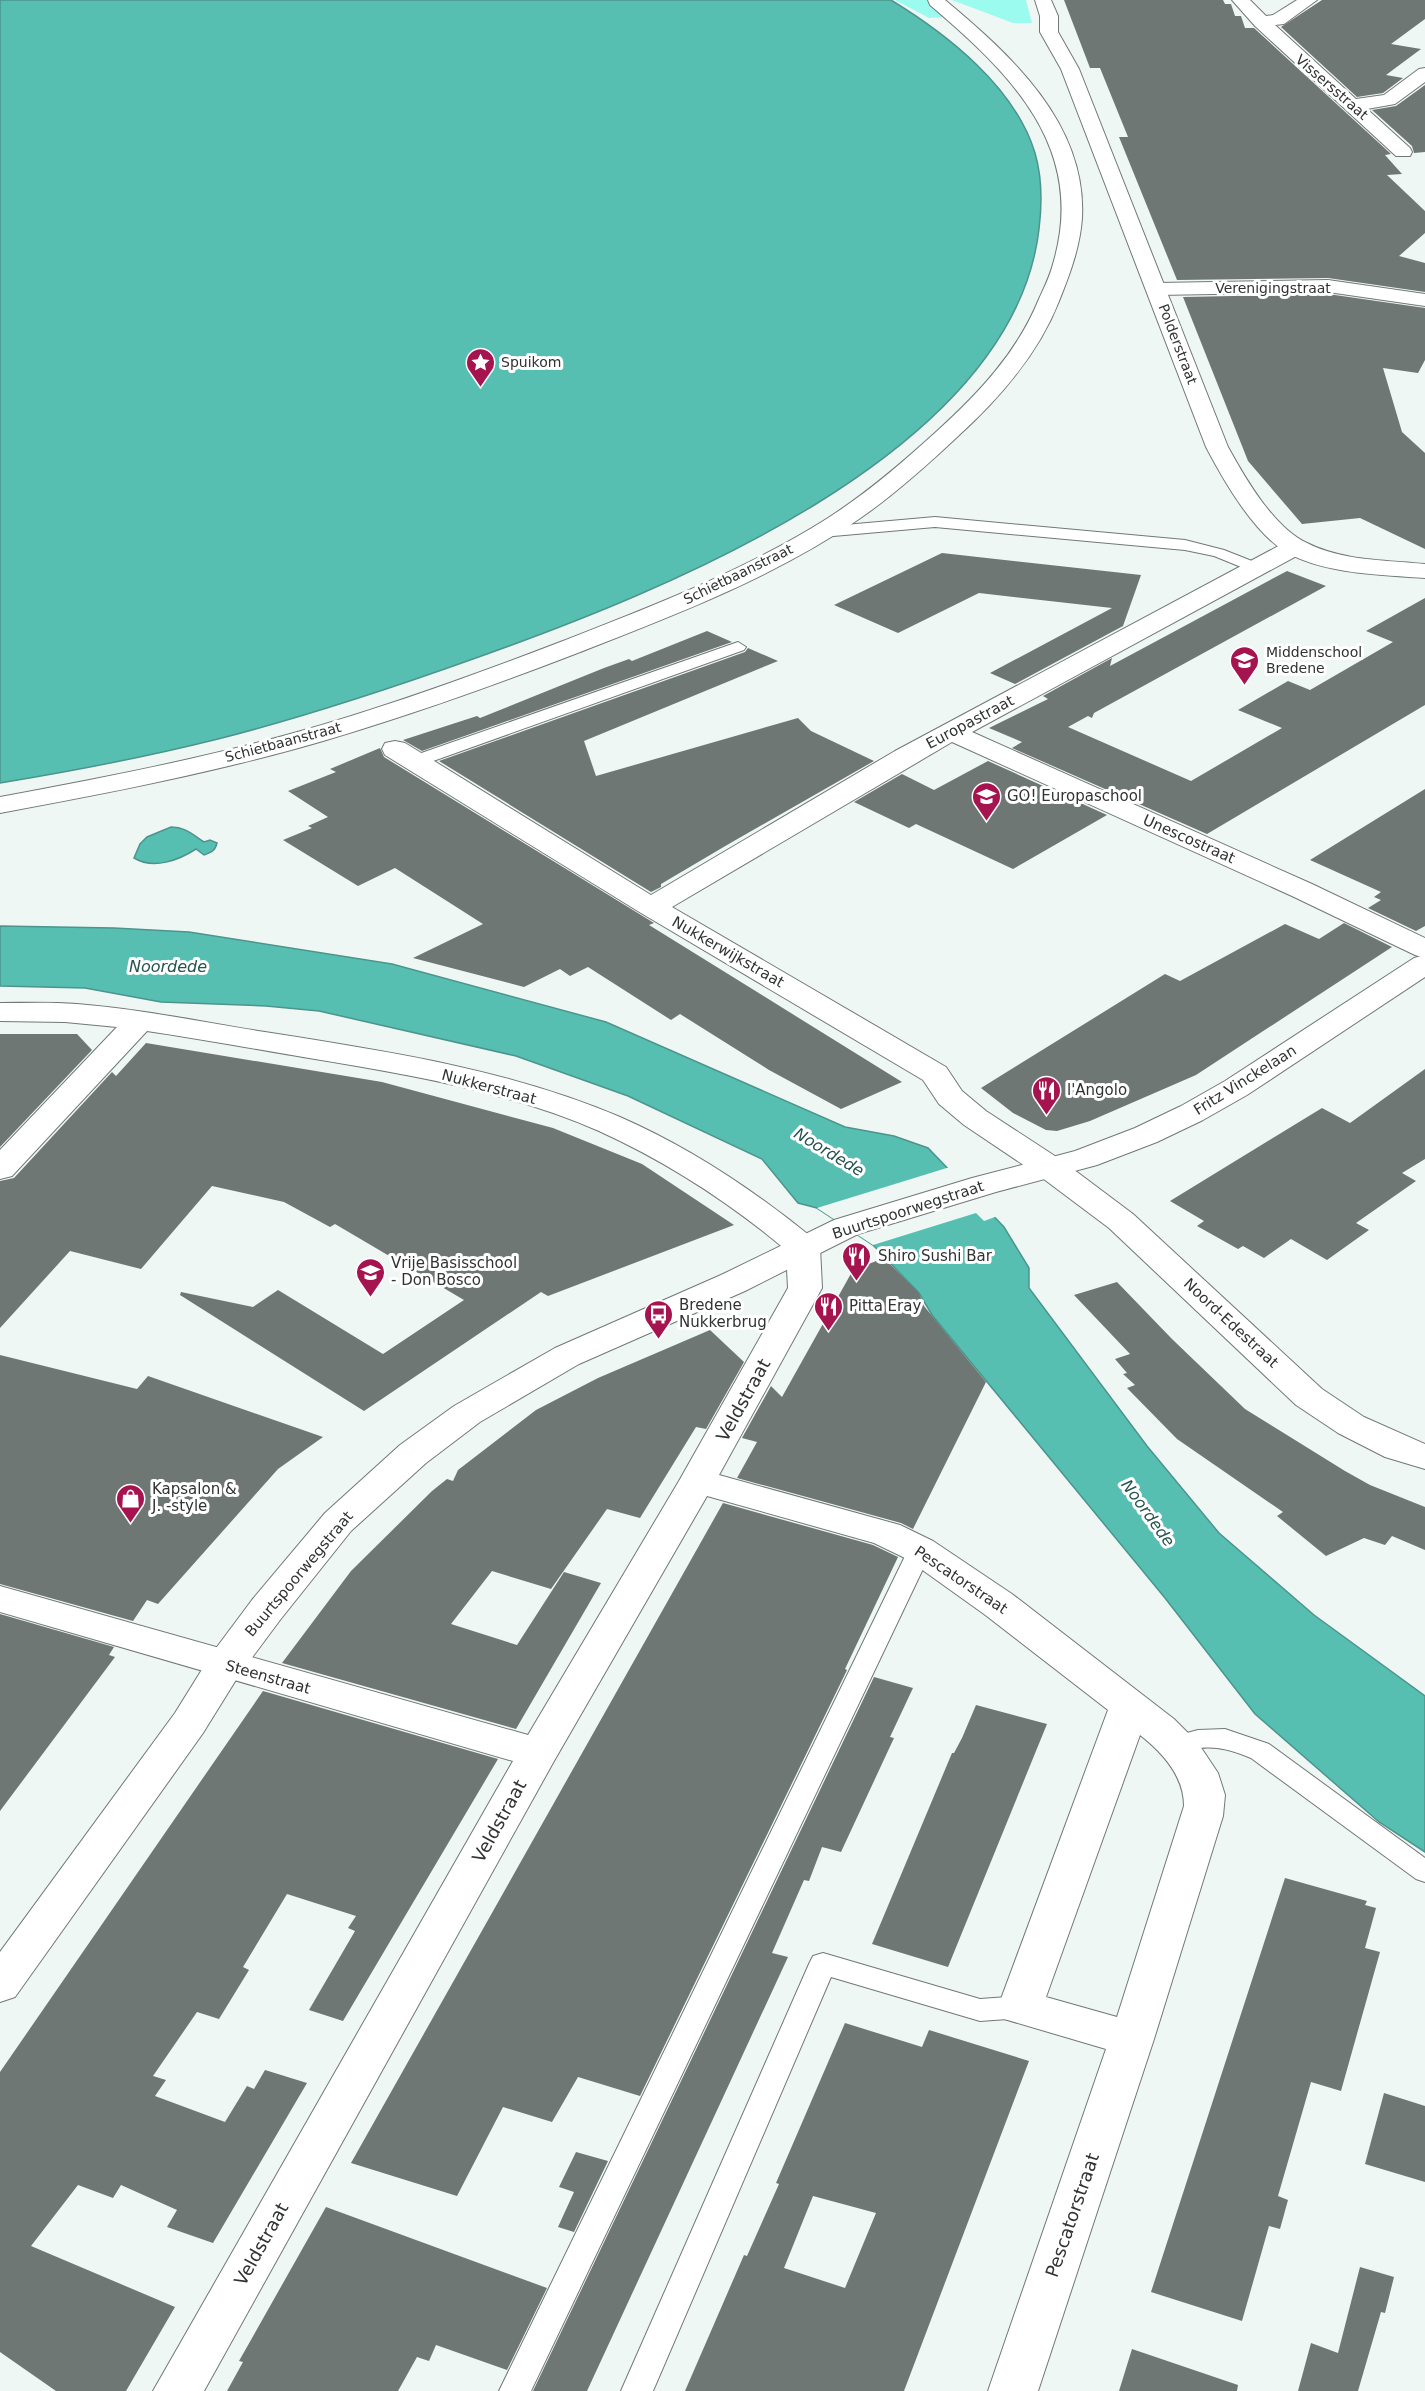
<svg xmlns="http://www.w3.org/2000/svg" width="1425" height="2391" viewBox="0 0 1425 2391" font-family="'DejaVu Sans',sans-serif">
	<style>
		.green { fill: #9bfbee }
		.water { fill: #57bfb2; stroke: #4b958c; stroke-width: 1.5 }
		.pier { fill: #eff7f5 }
		.building { fill: #6f7775; fill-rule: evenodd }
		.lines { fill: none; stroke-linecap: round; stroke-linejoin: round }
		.service-casing { stroke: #717877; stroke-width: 2 }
		.minor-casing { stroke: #717877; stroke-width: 2 }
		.tertiary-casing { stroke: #717877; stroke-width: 2 }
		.service { fill: #fff; fill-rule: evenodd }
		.minor { fill: #fff; fill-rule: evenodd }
		.tertiary { fill: #fff; fill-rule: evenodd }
		.labels { text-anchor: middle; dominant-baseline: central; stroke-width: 6; stroke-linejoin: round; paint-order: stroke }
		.far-street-label { font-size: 14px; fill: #303332; stroke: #fff }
		.far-poi-label { font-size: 14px; fill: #303332; stroke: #fff; text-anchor: start }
		.street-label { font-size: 15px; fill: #303332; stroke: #fff }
		.poi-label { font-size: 15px; fill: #303332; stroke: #fff; text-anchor: start }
		.water-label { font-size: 16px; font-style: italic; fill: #25534d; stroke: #fff }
		.near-street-label { font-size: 18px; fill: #303332; stroke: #fff }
	</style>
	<rect width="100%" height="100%" fill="#eff7f5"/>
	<path class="green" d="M895,0H947V4L962,16L929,18Z
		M952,0H1026L1032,23H1013Z"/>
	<path class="water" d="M0,0H891C947,34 1015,87 1035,153C1042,177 1042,205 1039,229C1013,455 659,593 473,659C389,689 304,717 218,739C146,757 73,771 0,783Z
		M171,827C186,827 193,835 204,842L210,840L217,843C215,851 212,852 204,855L196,849C179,860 154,870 134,858L140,844L147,837Z
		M0,926L114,928L189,932L392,964L606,1022L845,1127L894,1136L928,1148L1004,1227L1029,1268V1288L1147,1446L1219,1533L1314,1615L1425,1696V1852L1379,1822L1255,1714L1165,1598L932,1315L919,1293L873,1245L817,1208L798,1203L762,1159L628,1096L516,1056L319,1011L266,1006L161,1002L85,988L0,986Z"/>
	<path class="pier" d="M950,1167L997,1215L995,1217L984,1221L976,1213L873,1245L817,1208Z"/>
	<path class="building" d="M1064,0H1223L1225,4H1231L1235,16H1241L1245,28H1254L1391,154L1385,155L1402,174L1387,175L1425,211V233L1399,256L1425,263V292L1328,278L1177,280L1119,137H1128L1100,68H1090Z
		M1322,0H1425V19L1391,44L1421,49L1386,75L1403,78L1383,93L1357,97L1281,27Z
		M1425,85V152L1414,153L1412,146L1372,110L1396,106Z
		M1328,294L1425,308V360L1418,373L1383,368L1402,432L1425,453V549L1360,518L1302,524L1248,461L1183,297Z
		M942,553L1141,575L1123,626L1015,684L990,673L1112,608L979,593L898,633L834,605Z
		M1287,571L1326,586L1094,713L1092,718L1088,716L1068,727L1191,781L1282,728L1238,710L1288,681L1310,690L1393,642L1366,631L1425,598V705L1207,834L1012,748L1022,742L989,728L1048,699L1043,696L1112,658L1110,666Z
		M707,631L732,642L422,751L403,740L477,716L480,718L604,668L629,659L632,661Z
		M748,648L778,661L584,741L596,776L798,718L811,731L874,761L727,845L661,884V887L651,892L439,761L745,652Z
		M380,748L384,757L654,923L649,925L902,1082L841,1109L769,1070L680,1014L671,1020L588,967L570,976L560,969L524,987L413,958L483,924L395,868L358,886L283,840L312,828L308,826L328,817L288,791L336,772L330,769Z
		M988,761L1107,815L1013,869L916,824L909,828L854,802L902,774L934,790Z
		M1425,789V926L1416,931L1368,908L1381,900L1374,897L1381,892L1310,860Z
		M1344,923L1392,947L1196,1075L1090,1121L1057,1131L1046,1130L1013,1113L981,1088L1165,974L1180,981L1285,924L1319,939Z
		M0,1034H77L92,1050L0,1147Z
		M146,1043L382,1082L553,1128L642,1164L734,1225L548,1296L541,1292L364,1411L180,1295L181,1292L253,1307L278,1290L383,1354L464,1300L335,1224L330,1227L284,1202L212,1186L141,1269L70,1251L0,1328V1181L14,1178L112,1072L116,1076Z
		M1425,1069V1159L1402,1173L1416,1181L1356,1223L1369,1230L1327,1260L1291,1239L1264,1258L1243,1246L1238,1249L1197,1226L1204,1221L1170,1201L1322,1108L1350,1123Z
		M884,1258L919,1293L924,1306L986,1382L913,1529L901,1523L737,1478L757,1442L742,1438L771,1386L782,1397L853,1270Z
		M1117,1282L1172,1339L1245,1409L1345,1471L1370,1485L1425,1507V1550L1392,1536L1385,1545L1364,1538L1326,1556L1277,1516L1283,1512L1177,1439L1127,1388L1135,1385L1123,1374L1127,1373L1115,1359L1130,1354L1074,1295Z
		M710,1330L744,1362L706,1429L696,1427L640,1518L607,1509L551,1589L492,1571L451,1624L517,1645L564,1572L601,1583L516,1729L282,1663L351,1571L432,1491L447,1479L453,1481L458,1470L536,1410L598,1378Z
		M0,1355L137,1389L148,1376L323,1437L278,1469L158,1604L147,1600L133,1621L0,1584Z
		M723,1503L873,1545L898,1557L845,1669L847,1670L640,2096L578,2077L552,2122L503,2107L457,2196L351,2163Z
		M0,1614L114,1647L109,1655L115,1657L0,1811Z
		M874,1677L913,1688L890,1737L894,1738L841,1852L822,1847L809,1881L804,1880L772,1953L788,1957L587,2391H533Z
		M263,1691L498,1759L343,2021L309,2010L355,1931L348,1928L356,1916L287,1894L243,1967L249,1970L219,2019L197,2012L153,2076L166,2080L155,2096L225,2122L247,2086L254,2089L265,2070L307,2083L213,2243L167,2227L177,2210L121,2185L113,2198L78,2185L31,2246L175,2307L126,2391H56L0,2352V2072Z
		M976,1705L1047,1724L948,1967L872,1944L952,1753H954L962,1738Z
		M1285,1878L1367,1901L1365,1905L1376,1908L1365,1948L1380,1952L1341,2091L1311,2082L1278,2196L1288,2200L1280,2229L1269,2226L1242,2321L1151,2292Z
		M845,2023L922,2047L929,2030L1029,2061L904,2391H685L744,2255L747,2256L779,2184L776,2183ZM813,2196L876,2213L845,2288L784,2268Z
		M1384,2093L1425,2106V2182L1365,2164Z
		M576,2152L608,2161L574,2232L558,2227L574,2192L559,2187Z
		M326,2207L547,2288L507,2370L436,2345L429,2361L417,2357L398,2391H227L243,2362L239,2361Z
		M1360,2267L1394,2277L1385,2313L1381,2312L1358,2391H1298L1311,2343L1338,2353Z
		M1132,2349L1238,2385L1237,2391H1119Z"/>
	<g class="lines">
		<defs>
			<path id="service" d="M935,517L1185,540L1224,550L1262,565L1264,568L1256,573L1214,556L1185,550L935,527L822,537L814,532L822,527Z
				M738,642L746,647L744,650L422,765H410L407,761L410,757Z
				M920,1542L928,1544L932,1550L531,2391H499L908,1550L912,1544Z
				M1225,1729L1269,1744L1425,1858V1882L1416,1879L1251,1758C1233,1751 1219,1746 1200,1748C1188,1750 1180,1755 1168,1752L1164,1745L1168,1738L1198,1730Z
				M823,1953L980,1999L1020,1996L1030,1999L1034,2007L1030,2015L1020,2018L980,2021L831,1977L653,2391H621L809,1964L813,1956Z"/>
			<path id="minor" d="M928,0H945C1011,55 1087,124 1082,218C1080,247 1070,274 1059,301C1038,355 998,400 956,438C925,467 894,495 859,519C773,578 672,616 575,654C492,686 408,716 323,741C217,772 108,793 0,813V797C101,778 202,759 301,731C389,706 477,674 563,641C653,606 746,570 828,518C867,493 902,463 936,432C978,394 1017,353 1039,299C1044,288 1050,276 1053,264C1088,148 1010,73 930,5Z
				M1232,0H1250L1266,16L1273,15L1297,0H1317L1284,24L1275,25L1356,99L1384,95L1419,69L1425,68V82L1395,104L1367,109L1410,148L1412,152L1410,156H1396L1255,26Z
				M1328,280L1425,294V306L1328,292L1157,295L1150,293L1147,289L1150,285L1157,283Z
				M1295,540L1304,542L1307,547L1304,552L972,732L1312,884L1425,938V958L1415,955L1292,896L952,742L672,907L946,1067L962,1091L986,1111L1061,1160L1133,1214L1322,1389L1364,1417L1425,1444V1469L1385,1457L1338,1433L1296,1405L1109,1228L1037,1174L964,1125L939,1104L923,1080L641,913L385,755L382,749L385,743L395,741L405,743L651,895L895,751L1286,542Z
				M0,1003C26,1003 51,1002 77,1004C140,1009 202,1022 265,1032C385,1051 508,1069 620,1117C691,1148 755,1191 815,1240L820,1247L822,1288L719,1475L900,1525L933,1541L1012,1594L1174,1719L1198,1743L1218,1773L1225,1795L1223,1816L1154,2039L1038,2391H988L1106,2049L1004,2019L998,2007L1108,1710L984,1614L907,1559L874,1543L707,1496L554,1761L204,2391H153L513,1761L0,1612V1586L528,1735L679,1481L788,1288L786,1250C729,1202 667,1162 599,1131C507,1091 407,1074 309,1058C255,1049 201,1039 147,1031L12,1176L0,1179V1150L117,1027L65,1022L0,1021ZM1140,1735C1163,1753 1184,1776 1184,1806L1117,2017L1046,1997Z"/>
			<path id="tertiary" d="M1035,0H1051L1058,16V32L1079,69L1228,447C1245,478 1274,528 1307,543C1342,561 1386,560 1425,564V578C1383,575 1323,574 1286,552C1253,532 1224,481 1206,447L1061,69L1040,32V16Z
				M1425,955V977L1247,1095L1203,1120L1157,1142L1097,1165L996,1192L858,1234L745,1291L579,1364L480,1422L426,1463L351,1531L280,1620L239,1675L203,1733L15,1997L0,2002V1952L175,1713L211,1655L252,1600L325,1513L400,1445L454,1406L555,1348L721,1275L834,1220L972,1178L1075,1151L1135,1128L1181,1106L1225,1081L1414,958Z"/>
		</defs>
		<use href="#service" class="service-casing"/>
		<use href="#minor" class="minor-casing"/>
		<use href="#tertiary" class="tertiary-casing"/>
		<use href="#service" class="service"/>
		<use href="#minor" class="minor"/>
		<use href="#tertiary" class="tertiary"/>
	</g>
	<defs>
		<symbol id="sight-pin" viewBox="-11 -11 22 30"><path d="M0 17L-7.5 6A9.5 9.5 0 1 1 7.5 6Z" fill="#a61450" stroke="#fff"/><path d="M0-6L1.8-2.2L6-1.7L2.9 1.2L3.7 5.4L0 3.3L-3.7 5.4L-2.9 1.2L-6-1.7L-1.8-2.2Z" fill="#fff"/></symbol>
		<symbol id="school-pin" viewBox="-11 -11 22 30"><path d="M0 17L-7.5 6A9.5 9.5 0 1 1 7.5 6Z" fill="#a61450" stroke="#fff"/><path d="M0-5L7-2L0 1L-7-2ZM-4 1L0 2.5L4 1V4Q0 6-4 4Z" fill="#fff"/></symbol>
		<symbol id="restaurant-pin" viewBox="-11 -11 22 30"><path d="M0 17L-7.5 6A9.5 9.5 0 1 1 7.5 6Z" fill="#a61450" stroke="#fff"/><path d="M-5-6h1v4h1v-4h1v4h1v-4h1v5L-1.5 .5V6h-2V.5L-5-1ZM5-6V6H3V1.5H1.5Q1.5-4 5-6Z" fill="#fff"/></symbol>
		<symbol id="bus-pin" viewBox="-11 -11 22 30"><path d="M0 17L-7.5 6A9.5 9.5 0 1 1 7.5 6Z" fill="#a61450" stroke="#fff"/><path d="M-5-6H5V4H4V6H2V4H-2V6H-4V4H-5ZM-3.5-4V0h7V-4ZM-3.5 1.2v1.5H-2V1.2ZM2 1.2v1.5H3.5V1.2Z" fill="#fff"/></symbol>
		<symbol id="shop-pin" viewBox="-11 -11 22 30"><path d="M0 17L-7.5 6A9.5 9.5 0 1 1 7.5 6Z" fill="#a61450" stroke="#fff"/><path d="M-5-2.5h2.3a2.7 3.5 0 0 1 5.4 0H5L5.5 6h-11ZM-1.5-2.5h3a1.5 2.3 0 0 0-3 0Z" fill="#fff"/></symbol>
	</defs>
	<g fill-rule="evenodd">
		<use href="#sight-pin" x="464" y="346" width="33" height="45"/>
		<use href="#school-pin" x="1228" y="644" width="33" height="45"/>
		<use href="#school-pin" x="970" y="780" width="33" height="45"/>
		<use href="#restaurant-pin" x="1030" y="1074" width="33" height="45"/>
		<use href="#restaurant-pin" x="840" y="1240" width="33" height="45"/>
		<use href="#school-pin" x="354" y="1256" width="33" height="45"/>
		<use href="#restaurant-pin" x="812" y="1290" width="33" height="45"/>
		<use href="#bus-pin" x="642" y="1298" width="33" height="45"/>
		<use href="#shop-pin" x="114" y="1482" width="33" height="45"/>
	</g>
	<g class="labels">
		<g class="far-street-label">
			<text transform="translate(1332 87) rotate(41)">Vissersstraat</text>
			<text x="1273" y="288">Verenigingstraat</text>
			<text transform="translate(1178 344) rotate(69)">Polderstraat</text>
			<text transform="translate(738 574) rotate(-26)">Schietbaanstraat</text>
			<text transform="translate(283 742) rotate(-15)">Schietbaanstraat</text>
		</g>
		<g class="far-poi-label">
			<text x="501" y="362">Spuikom</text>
			<text x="1266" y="652">Middenschool<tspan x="1266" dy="16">Bredene</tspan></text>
		</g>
		<g class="street-label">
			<text transform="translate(970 722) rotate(-28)">Europastraat</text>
			<text transform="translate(1189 839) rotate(24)">Unescostraat</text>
			<text transform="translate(728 952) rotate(30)">Nukkerwijkstraat</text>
			<text transform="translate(1245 1080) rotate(-32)">Fritz Vinckelaan</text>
			<text transform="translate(489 1087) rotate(15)">Nukkerstraat</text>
			<text transform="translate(908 1210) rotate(-18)">Buurtspoorwegstraat</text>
			<text transform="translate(1231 1323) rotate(43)">Noord-Edestraat</text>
			<text transform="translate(299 1574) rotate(-50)">Buurtspoorwegstraat</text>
			<text transform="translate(961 1580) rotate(34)">Pescatorstraat</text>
			<text transform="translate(268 1677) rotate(16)">Steenstraat</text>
		</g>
		<g class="poi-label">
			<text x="1007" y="796">GO! Europaschool</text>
			<text x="1067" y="1090">l'Angolo</text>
			<text x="878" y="1256">Shiro Sushi Bar</text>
			<text x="391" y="1263">Vrije Basisschool<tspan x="391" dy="17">- Don Bosco</tspan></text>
			<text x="679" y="1305">Bredene<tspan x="679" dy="17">Nukkerbrug</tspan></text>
			<text x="849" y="1306">Pitta Eray</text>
			<text x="152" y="1489">Kapsalon &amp;<tspan x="152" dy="17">J. -style</tspan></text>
		</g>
		<g class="water-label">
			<text x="168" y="966">Noordede</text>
			<text transform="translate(829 1152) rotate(31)">Noordede</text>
			<text transform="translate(1148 1513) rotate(54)">Noordede</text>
		</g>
		<g class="near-street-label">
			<text transform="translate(743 1400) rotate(-61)">Veldstraat</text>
			<text transform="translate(499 1821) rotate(-61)">Veldstraat</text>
			<text transform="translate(1072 2215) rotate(-71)">Pescatorstraat</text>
			<text transform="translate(261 2244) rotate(-61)">Veldstraat</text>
		</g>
	</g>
</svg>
